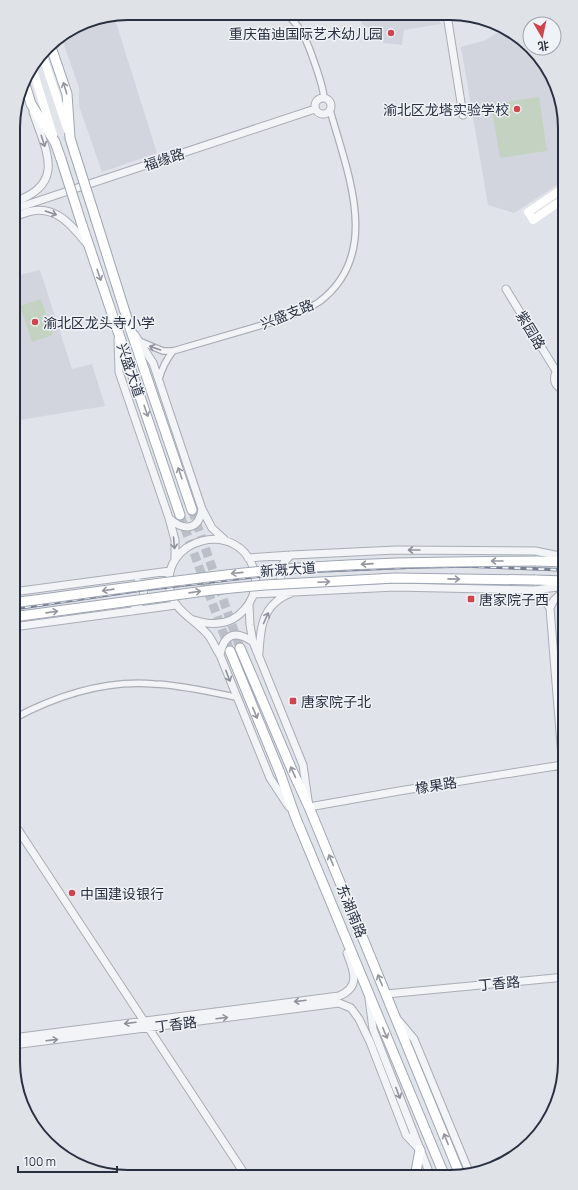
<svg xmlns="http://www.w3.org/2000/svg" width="578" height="1190" viewBox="0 0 578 1190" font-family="Manrope,'Noto Sans SC',sans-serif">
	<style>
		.built { fill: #d2d5de }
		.green { fill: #c4d3c1 }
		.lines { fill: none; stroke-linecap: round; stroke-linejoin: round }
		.primary-tunnel { stroke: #bbbfc7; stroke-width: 9; stroke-dasharray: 9 4.5; stroke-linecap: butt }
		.minor-casing { stroke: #a9adb6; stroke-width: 8 }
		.tertiary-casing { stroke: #a9adb6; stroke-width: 9 }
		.primary-casing { stroke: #9fa6b5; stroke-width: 11 }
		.minor { stroke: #f3f4f7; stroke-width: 5.5 }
		.tertiary { stroke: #f3f4f7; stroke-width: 7 }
		.secondary { stroke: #fff; stroke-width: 8 }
		.primary { stroke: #fff; stroke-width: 9 }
		.rail-casing { stroke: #798193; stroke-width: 3.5 }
		.rail { stroke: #eff2f6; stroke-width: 2; stroke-dasharray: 6; stroke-linecap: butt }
		.primary-bridge-casing { stroke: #9fa6b5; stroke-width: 11; stroke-linecap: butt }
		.primary-bridge { stroke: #fff; stroke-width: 9 }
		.oneway { stroke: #9497a0 }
		.oneway2 { stroke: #8e929c }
		.poi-dot { fill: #ce454d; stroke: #eff2f6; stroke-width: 1.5 }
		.labels { text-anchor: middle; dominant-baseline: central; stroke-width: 3; stroke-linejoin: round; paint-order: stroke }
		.poi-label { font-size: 14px; fill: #282f40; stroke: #eff2f6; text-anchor: start }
		.street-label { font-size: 14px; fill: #282f40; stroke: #eff2f6 }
		.rim { fill: none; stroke: #282f40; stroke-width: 2 }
	</style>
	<rect width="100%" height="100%" fill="#e0e3e9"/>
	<path class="built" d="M359,14L437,15L441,24L404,30L402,45L383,43L384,36L362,24Z
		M114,16L157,153L102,172L79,106V88L61,36L84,22Z
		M502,30L526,41L559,91L565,128V180L514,213L488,205L461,47L486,40Z
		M40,270L72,369L92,364L105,406L14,421V280L23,274Z"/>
	<path class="green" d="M539,97L547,151L500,158L491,104Z
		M41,299L53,335L32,342L20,306Z"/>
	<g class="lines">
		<path class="primary-tunnel" d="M192,510L240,648
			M180,515L230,651"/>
		<defs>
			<path id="minor" d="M286,14C304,28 310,50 317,70C320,79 323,88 324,97
				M139,341L163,351H173L283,319C295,314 308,309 319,302C383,254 347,172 330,110
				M159,379C162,368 166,360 173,351
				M13,719C56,696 105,680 154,684C182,685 209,692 236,697"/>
			<path id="tertiary" d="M447,15L463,115
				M315 106a8 8 0 1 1 16 0a8 8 0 1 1-16 0Z
				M14,202C67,184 46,151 33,112
				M14,209L315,109
				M14,217C20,215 26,212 32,211C57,206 73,227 87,244
				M506,289L556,371
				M135,335L153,363L202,509L212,528L225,540
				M118,339L119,372L169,518L175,540V560
				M565,390C551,387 551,370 565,366
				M169,518C184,532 199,530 202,509
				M248,558L291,555L396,550L535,551L565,557
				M286,587C275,574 280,565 291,555
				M535,590L541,595L550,608L554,600L565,590
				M13,592L170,571
				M254,594L395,587L535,590L565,586
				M249,605L250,625L253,642L303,765L309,807L399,791L562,765
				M550,608L565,794
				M132,611C142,603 149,593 138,582
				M194,620C212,626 231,625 244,610C253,600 257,587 255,574C242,515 155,538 171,594C176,612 197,621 209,636C213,642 216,649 220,655L270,778L289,807
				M13,627L176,605
				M259,653C260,635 261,613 277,601C281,597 286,595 291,593
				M220,655C224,633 236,630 253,642
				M13,822L246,1176
				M386,994L565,977
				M369,999L373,1029L431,1177
				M399,1021L414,1039L470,1174
				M13,1038L339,996C361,987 354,971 347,953
				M13,1045L339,1003L351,1008L359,1019L370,1042L406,1135L420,1150"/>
			<path id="primary" d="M50,44L67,94L70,138L75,154
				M24,81L31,104L55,142L61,159
				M96,220L130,328L192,510
				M82,225L180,515
				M536,561L565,562
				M535,580L565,581
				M240,648L292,770L309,807L460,1175
				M230,651L280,773L295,816L445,1177
				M415,1177L420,1150"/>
		</defs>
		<use href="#minor" class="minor-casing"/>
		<use href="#tertiary" class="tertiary-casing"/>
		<use href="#primary" class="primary-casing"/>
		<use href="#minor" class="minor"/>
		<use href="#tertiary" class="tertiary"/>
		<path class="secondary" d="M42,54L68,131
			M32,67L53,135
			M565,198L533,220L528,212L565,187"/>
		<use href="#primary" class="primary"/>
		<defs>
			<path id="rail" d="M13,609L141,590L295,572L415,567L466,566L565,570"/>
		</defs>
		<use href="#rail" class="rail-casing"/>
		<use href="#rail" class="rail"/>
		<defs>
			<path id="primary-bridge" d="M75,154L96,220
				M61,159L82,225
				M13,603C97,592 180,579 263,571C354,562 445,562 536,561
				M13,617L212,590L265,585L395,578L535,580"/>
		</defs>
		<use href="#primary-bridge" class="primary-bridge-casing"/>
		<use href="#primary-bridge" class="primary-bridge"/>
	</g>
	<defs><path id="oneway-shaft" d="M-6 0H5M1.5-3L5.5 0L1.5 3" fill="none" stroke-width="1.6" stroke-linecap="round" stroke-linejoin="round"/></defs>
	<g class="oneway">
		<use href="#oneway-shaft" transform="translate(65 88) rotate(-107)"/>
		<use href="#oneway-shaft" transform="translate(99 275) rotate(71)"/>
		<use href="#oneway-shaft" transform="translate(146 411) rotate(71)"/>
		<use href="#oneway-shaft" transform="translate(180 473) rotate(-109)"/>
		<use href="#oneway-shaft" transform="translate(497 561) rotate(180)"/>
		<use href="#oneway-shaft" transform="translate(367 564) rotate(176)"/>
		<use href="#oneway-shaft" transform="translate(237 573) rotate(174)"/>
		<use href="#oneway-shaft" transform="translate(454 579) rotate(1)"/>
		<use href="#oneway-shaft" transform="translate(324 582) rotate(-3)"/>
		<use href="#oneway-shaft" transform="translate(108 590) rotate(172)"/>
		<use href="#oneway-shaft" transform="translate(195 592) rotate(-8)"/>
		<use href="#oneway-shaft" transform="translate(52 612) rotate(-8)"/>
		<use href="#oneway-shaft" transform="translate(255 713) rotate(67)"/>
		<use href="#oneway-shaft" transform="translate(293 772) rotate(-115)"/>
		<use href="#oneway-shaft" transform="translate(331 860) rotate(-112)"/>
		<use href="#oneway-shaft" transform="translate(380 980) rotate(-112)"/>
		<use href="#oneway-shaft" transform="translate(385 1033) rotate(67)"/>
		<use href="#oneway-shaft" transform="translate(446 1139) rotate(-112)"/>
	</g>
	<g class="oneway2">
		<use href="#oneway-shaft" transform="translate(43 141) rotate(72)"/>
		<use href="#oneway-shaft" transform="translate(51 213) rotate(19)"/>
		<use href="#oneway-shaft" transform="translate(155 348) rotate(-161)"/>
		<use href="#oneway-shaft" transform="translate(174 543) rotate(85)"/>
		<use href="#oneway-shaft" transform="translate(414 550) rotate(-180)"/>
		<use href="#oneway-shaft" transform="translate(266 618) rotate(-66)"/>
		<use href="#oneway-shaft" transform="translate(228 676) rotate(69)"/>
		<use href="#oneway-shaft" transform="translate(300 1001) rotate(173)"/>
		<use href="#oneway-shaft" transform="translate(222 1018) rotate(-7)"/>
		<use href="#oneway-shaft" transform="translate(130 1023) rotate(173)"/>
		<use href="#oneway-shaft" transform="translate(52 1040) rotate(-7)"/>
		<use href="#oneway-shaft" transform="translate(398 1093) rotate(69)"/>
	</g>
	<g class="poi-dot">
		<circle cx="391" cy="33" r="4"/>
		<circle cx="517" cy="109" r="4"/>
		<circle cx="35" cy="322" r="4"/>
		<rect x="467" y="595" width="8" height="8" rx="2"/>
		<rect x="289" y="697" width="8" height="8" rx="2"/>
		<circle cx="72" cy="893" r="4"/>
	</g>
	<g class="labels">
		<g class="poi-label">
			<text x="383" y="33" text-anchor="end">重庆笛迪国际艺术幼儿园</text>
			<text x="509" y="109" text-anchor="end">渝北区龙塔实验学校</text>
			<text x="43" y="322">渝北区龙头寺小学</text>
			<text x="479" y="599">唐家院子西</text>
			<text x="301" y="701">唐家院子北</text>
			<text x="80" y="893">中国建设银行</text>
		</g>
		<g class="street-label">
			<text transform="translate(164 159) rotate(-18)">福缘路</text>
			<text transform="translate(287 314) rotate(-22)">兴盛支路</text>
			<text transform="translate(531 330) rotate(59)">紫园路</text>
			<text transform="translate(131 370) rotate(71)">兴盛大道</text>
			<text transform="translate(288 569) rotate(-4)">新溉大道</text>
			<text transform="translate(436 785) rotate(-9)">橡果路</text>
			<text transform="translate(352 911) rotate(68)">东湖南路</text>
			<text transform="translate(499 983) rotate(-5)">丁香路</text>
			<text transform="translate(176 1024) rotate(-7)">丁香路</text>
		</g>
	</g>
	<path d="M0 0H578V1190H0ZM128 20H450A108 108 0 0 1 558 128V1062A108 108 0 0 1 450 1170H128A108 108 0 0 1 20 1062V128A108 108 0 0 1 128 20Z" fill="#dfe2e7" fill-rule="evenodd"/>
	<path class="rim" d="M128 20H450A108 108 0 0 1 558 128V1062A108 108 0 0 1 450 1170H128A108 108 0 0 1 20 1062V128A108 108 0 0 1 128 20Z"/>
	<g transform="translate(542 36) rotate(171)"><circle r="19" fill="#eff2f6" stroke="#9fa4ad"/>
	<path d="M0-3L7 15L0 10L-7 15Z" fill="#ce454d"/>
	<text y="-6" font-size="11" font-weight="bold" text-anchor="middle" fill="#282f40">北</text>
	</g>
	<path d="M18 1166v6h99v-6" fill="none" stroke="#282f40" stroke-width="2"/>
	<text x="24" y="1166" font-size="12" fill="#282f40" stroke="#eff2f6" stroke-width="3" paint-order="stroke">100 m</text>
</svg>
